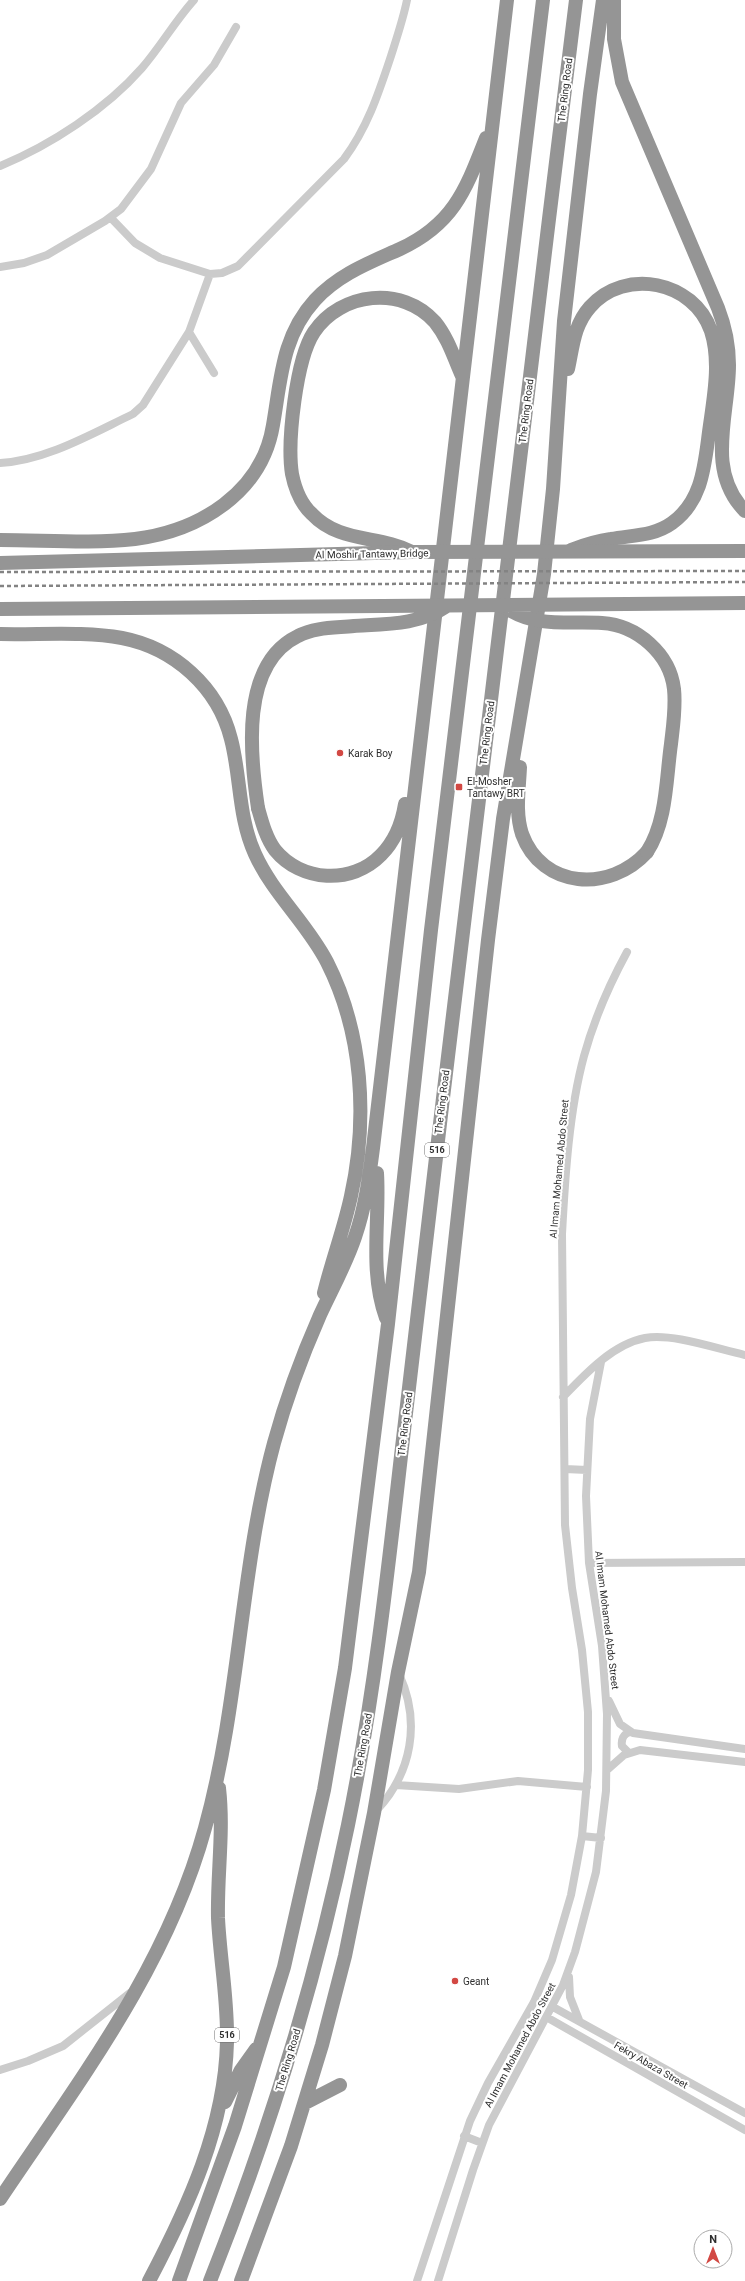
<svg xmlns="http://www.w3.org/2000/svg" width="745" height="2281" viewBox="0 0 745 2281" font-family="Roboto,sans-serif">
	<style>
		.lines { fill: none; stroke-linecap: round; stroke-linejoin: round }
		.street { stroke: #cbcbcb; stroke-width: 8 }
		.highway { stroke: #959595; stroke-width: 14 }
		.rail { stroke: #838383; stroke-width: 2.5; stroke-dasharray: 4 3; stroke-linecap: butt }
		.highway-bridge { stroke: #959595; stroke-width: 14 }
		.poi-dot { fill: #d24843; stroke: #fff; stroke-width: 1.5 }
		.labels { text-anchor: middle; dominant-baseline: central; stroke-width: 4; stroke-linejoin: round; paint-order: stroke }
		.shield { fill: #fff; stroke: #6d6d6d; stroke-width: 1 }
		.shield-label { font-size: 9px; font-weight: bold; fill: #2e2e2e }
		.street-label { font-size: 10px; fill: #2e2e2e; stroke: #fff }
		.poi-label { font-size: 10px; fill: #2e2e2e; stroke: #fff; text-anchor: start }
	</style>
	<rect width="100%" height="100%" fill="#fff"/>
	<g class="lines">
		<path class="street" d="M0,166C51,145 106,109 142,68C161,46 175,21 194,0
			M111,218L135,243L160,258L210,274L222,273L238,266L344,159C367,128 378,95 390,59C396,40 403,20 407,0
			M0,267L24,263L47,255L105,221L121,209L151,169L181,103L214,65L236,27
			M189,332L214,373
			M0,463C47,460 91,434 133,414L143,405L189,332L210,274
			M563,1397C585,1374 613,1344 645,1338C673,1333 717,1349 745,1355
			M565,1469L587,1470
			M589,1563L745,1562
			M609,1701L620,1724L633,1733L745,1749
			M629,1753L622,1746C621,1740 623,1734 630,1732
			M607,1770L624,1755L640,1750L745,1762
			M396,1785L459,1789L518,1781L587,1787
			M376,1811C412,1773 421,1722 399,1674
			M582,1836L601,1838
			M569,1977L570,1997L579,2020
			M553,2007L745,2113
			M548,2018L745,2130
			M0,2070L28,2061L63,2046L130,1993
			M464,2136L482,2143
			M417,2281L470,2121L488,2083L534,2002L552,1960L571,1895L582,1836L588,1770V1712L582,1650L572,1588L565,1525L562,1234C565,1178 569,1111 584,1056C594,1020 609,985 627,952
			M438,2281L473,2170L489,2125L563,1985L575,1952L596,1872L606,1791L607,1714L602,1646L589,1563L586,1496L590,1419L601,1362"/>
		<path class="highway" d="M614,0V39L622,82L718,308C725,326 729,345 729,365C729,415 705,470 745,511
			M568,369C573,346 574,325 590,307C625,267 694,281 711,331C722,365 712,405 708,440C704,471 700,503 672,523C654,536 633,535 611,539C597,541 584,545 571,550
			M0,540C44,540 91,544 135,539C199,531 262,493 273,425C281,379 282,336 315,300C339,274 369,263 400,249C454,224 466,189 486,138
			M412,552C379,535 339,543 312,514C301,504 295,489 292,474C287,442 296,359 314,332C341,292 402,285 435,322C448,338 454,358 462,376
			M0,634C39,635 84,631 122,638C174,648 218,687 231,739C241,777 238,817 255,854C273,894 307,923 327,962C363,1033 368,1119 351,1196C344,1229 332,1260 324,1293
			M520,767C519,790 515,812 522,834C542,889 610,893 647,852
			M258,808C262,822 266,838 275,850C301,882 352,885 381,855C395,841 402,823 405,804
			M377,1173C380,1222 369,1270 386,1318
			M225,2102L241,2070L256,2049
			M305,2103L340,2085
			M0,2199C79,2081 167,1967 205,1828C240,1702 240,1569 274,1443C286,1399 302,1356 320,1315C332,1289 346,1264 355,1237C365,1208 369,1179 373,1148L507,0
			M149,2281C188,2207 225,2127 227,2042C228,2000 220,1959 218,1918C217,1874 224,1832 219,1788
			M179,2281L235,2126L284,1967L324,1790L345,1668L388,1324L431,930L543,0
			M210,2281C269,2133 316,1981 348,1825C373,1703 387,1580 401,1456C415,1337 429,1217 443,1098C485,732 531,366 576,0
			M241,2281L291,2146L322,2045L345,1956L374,1813L398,1672L419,1572L488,940L503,819L544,574L553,489L564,321L590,94L603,0"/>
		<path class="rail" d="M0,572L745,571
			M0,586L745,582"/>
		<path class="highway-bridge" d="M0,563L412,552L745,551
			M505,607C533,628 570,621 602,623C637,625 670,654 674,689C676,708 673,726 671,744C666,779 667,821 647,852
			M0,609L745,603
			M258,808C250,755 240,664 298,636C315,627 335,628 354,626C387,624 419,625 447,606"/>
	</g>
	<g class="poi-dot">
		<circle cx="340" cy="753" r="4"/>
		<rect x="455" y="783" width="8" height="8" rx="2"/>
		<circle cx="455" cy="1981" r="4"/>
	</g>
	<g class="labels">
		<g class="shield">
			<rect x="425" y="1143" width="24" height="14" rx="3"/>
			<rect x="215" y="2028" width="24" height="14" rx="3"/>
		</g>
		<g class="shield-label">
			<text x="437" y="1150">516</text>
			<text x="227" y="2035">516</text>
		</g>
		<g class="street-label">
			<text transform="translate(565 90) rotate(-83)">The Ring Road</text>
			<text transform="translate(526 411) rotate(-83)">The Ring Road</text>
			<text transform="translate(372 554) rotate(-1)">Al Moshir Tantawy Bridge</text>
			<text transform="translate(487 733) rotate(-83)">The Ring Road</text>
			<text transform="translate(442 1102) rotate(-83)">The Ring Road</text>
			<text transform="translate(559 1169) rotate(-85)">Al Imam Mohamed Abdo Street</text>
			<text transform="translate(405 1424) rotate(-83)">The Ring Road</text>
			<text transform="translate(607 1620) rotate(83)">Al Imam Mohamed Abdo Street</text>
			<text transform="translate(363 1745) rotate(-80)">The Ring Road</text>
			<text transform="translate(520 2045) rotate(-62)">Al Imam Mohamed Abdo Street</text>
			<text transform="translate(288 2060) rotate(-73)">The Ring Road</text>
			<text transform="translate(651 2065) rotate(30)">Fekry Abaza Street</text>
		</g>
		<g class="poi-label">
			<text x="348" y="753">Karak Boy</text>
			<text x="467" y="781">El-Mosher<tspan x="467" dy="12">Tantawy BRT</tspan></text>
			<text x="463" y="1981">Geant</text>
		</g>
	</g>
	<g transform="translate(713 2249)"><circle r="19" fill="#ffffff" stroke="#ababab"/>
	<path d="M0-3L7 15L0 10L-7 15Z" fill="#d24843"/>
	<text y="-6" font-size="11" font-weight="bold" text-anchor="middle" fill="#2e2e2e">N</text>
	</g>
</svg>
